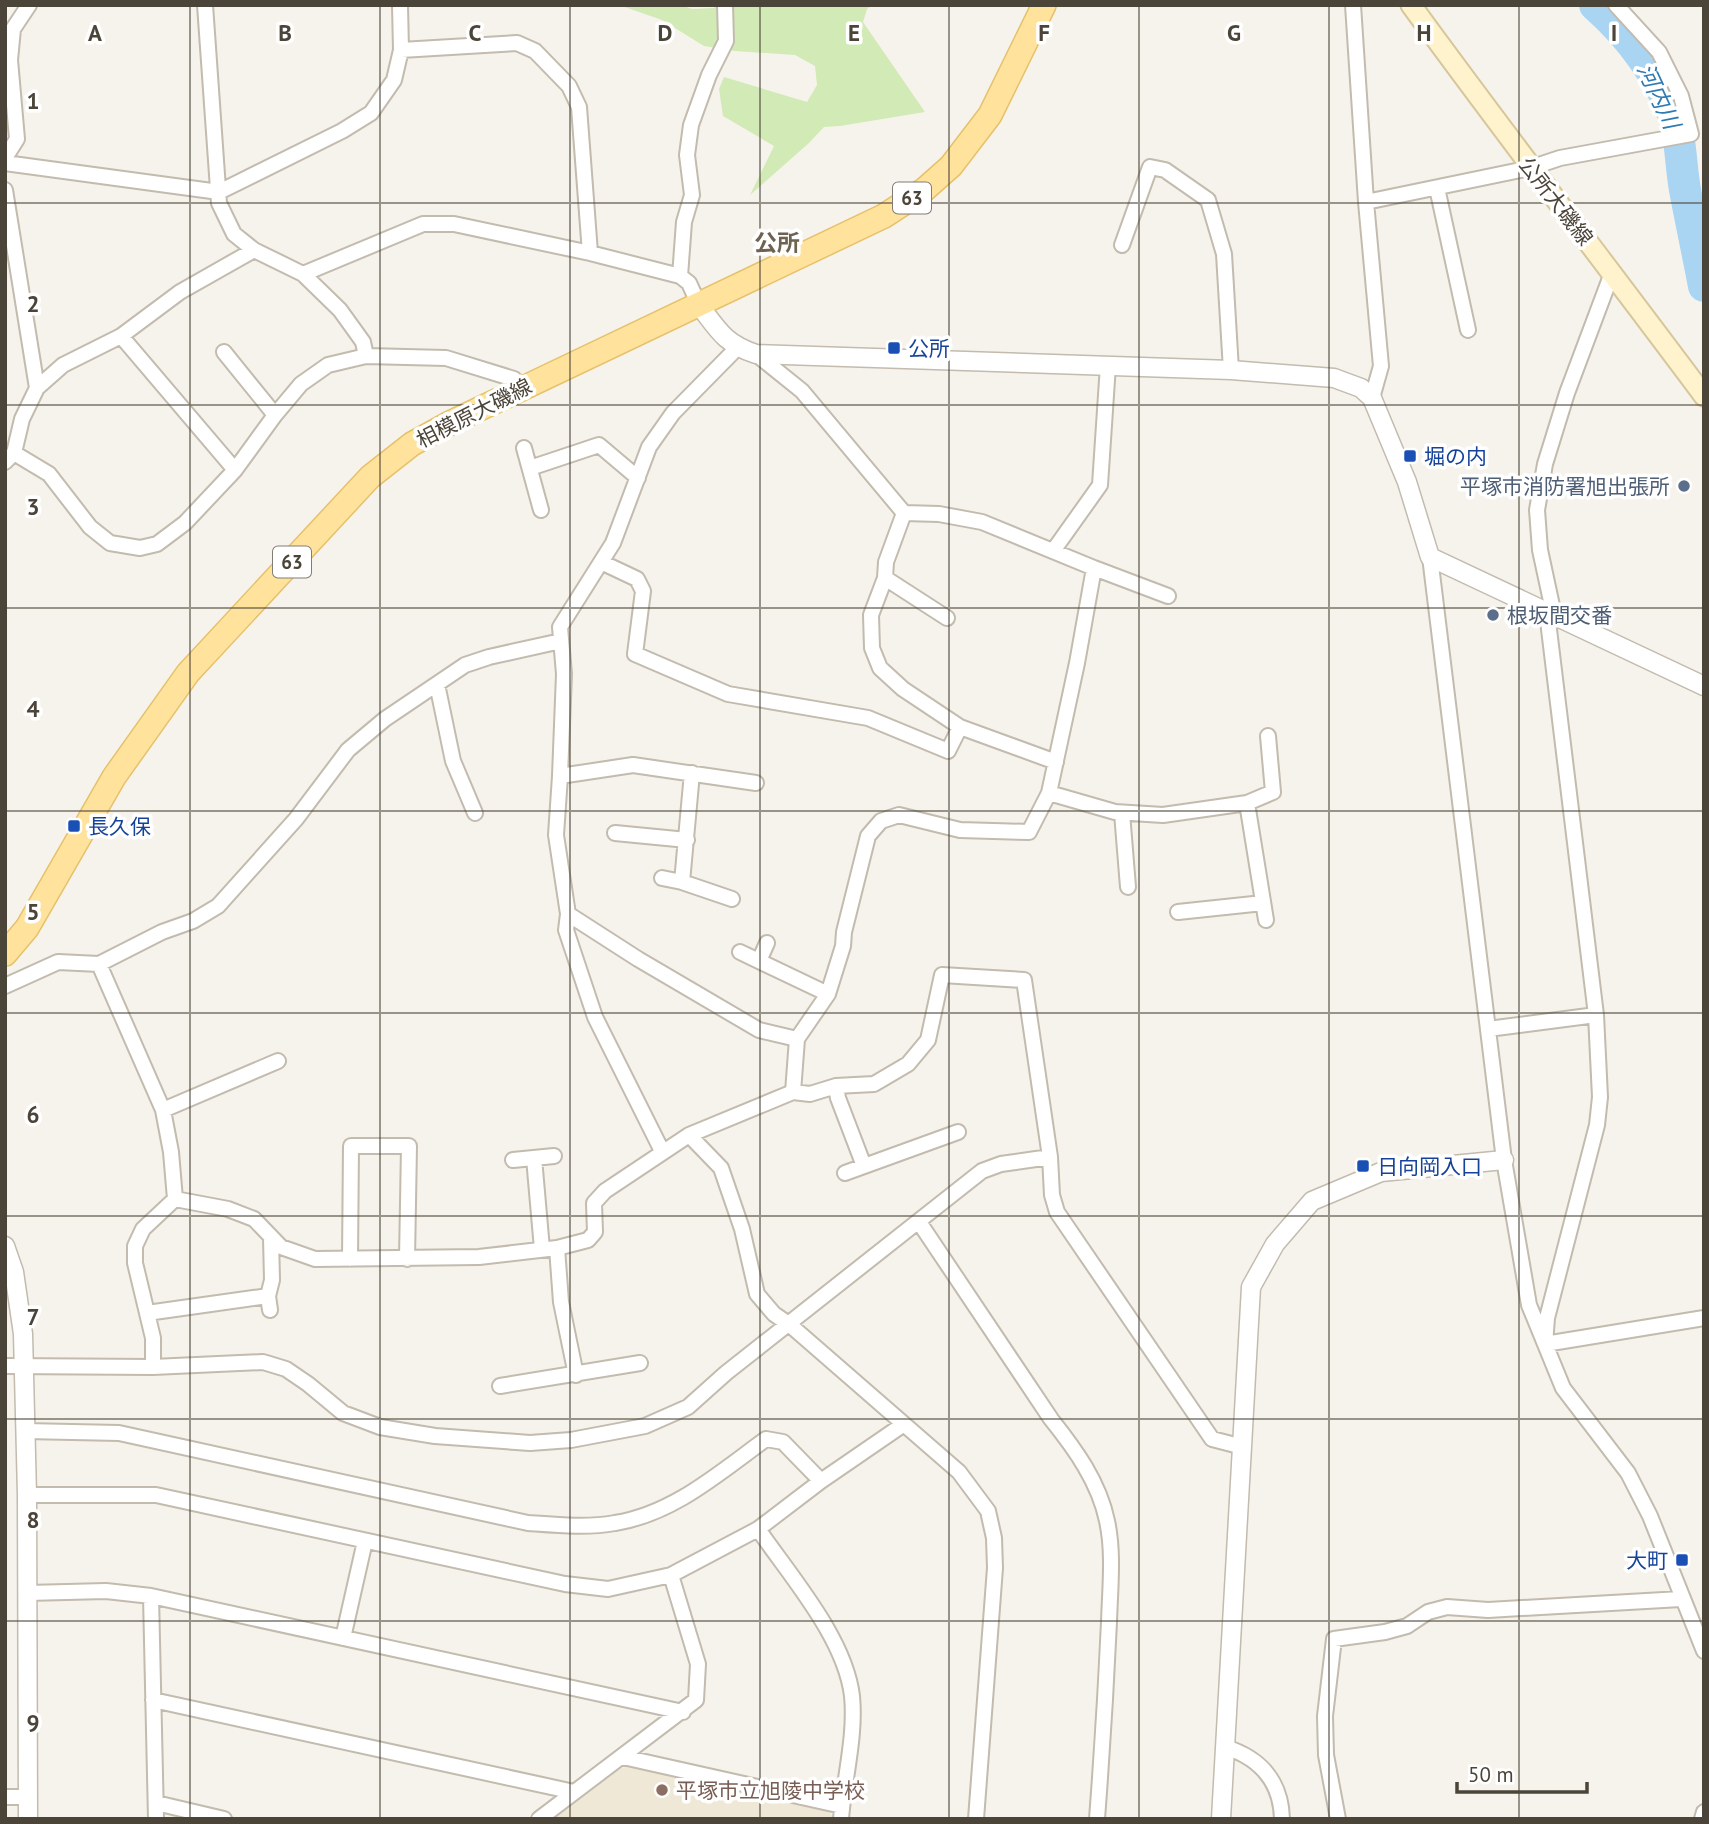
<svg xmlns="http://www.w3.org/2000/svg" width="1709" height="1824" viewBox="0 0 1709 1824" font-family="'PT Sans','Noto Sans JP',sans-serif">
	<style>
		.education { fill: #efe8d6 }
		.green { fill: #d2eab5 }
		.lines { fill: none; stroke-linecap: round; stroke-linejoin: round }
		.river { stroke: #a9d4f2; stroke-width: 32 }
		.minor-casing { stroke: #c2bbae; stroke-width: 18 }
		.tertiary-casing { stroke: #c2bbae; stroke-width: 21 }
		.secondary-casing { stroke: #d6c79b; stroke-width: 23 }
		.primary-casing { stroke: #e6c16a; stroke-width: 26 }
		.minor { stroke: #fff; stroke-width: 14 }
		.tertiary { stroke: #fff; stroke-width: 18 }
		.secondary { stroke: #fff3cd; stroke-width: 19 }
		.primary { stroke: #ffe39c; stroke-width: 23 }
		.grid { fill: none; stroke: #4b4439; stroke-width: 2; stroke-opacity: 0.55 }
		.transit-dot { fill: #1a4fb4; stroke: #fff; stroke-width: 2.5 }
		.service-dot { fill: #5c6f8a; stroke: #fff; stroke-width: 2.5 }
		.education-dot { fill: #8d6e63; stroke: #fff; stroke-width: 2.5 }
		.labels { text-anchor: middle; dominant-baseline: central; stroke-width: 7; stroke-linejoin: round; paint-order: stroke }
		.shield { fill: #fff; stroke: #817c74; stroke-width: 2 }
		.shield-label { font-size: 19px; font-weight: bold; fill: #4b4439 }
		.street-label { font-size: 21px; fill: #4b4439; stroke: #fff }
		.transit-label { font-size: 21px; fill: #164399; stroke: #fff; text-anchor: start }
		.service-label { font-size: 21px; fill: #4e5e75; stroke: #fff; text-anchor: end }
		.education-label { font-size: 21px; fill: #785e54; stroke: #fff; text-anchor: start }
		.water-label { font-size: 23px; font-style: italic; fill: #2e7ab2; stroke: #fff }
		.neighbourhood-label { font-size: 23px; font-weight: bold; fill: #6e6250; stroke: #fff }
		.grid-label { font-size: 23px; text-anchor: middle; font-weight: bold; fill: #4b4439; stroke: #fff; stroke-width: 7; stroke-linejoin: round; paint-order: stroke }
	</style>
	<rect width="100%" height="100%" fill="#f6f3ec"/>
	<path class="education" d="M631,1766L828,1811L835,1819H550L617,1769Z"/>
	<path class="green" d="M619,5H681L692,9L714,8L716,5H872L867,9L863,22L925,112L840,126L824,127L809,143L750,195L774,146L723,116L719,89L724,77L807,102L817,85L815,66L795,55L735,51L704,46L662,20Z"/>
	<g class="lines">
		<path class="river" d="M1595,5C1629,35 1661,77 1675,120C1681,142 1681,168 1685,190C1691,222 1698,254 1704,286"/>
		<defs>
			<path id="minor" d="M205,5L219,203L234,234L254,250L303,274L340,310L363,342L366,356
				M1353,5L1366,202L1381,366L1372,398
				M401,50L517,43L535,51L569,86L579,107L590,253
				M5,158L17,139L10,60L13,29L29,5
				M5,163L219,192L342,131L371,113L394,80L401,50L400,5
				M1437,188L1468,330
				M5,190L37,388
				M1366,202L1530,168L1560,158L1691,134L1681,96L1659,52L1616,5
				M1122,245L1150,167L1165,170L1208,200L1224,254L1231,370
				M303,274L423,224H454L590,253L680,276L689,283L699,305
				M680,276L684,222L692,195L687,155L691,125L709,75L726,41L725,5
				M121,336L235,470
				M224,352L275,415
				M756,354L802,391L904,513L939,514L982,522L1094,568L1168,596
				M524,448L541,510
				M14,453L49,474L90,527L110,543L140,548L157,544L185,523L235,470L275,415L301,384L328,365L366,356L446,358L514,379L520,388
				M5,462L14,453L22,419L37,388L63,365L121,336L180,292L254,250
				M530,468L599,445L638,478
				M904,513L886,562L885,578L871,615L872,648L880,668L903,689L960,727L1056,762
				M1053,551L1100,485L1108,365
				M1430,557L1504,1160L1529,1305L1563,1388L1628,1473L1650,1516L1704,1651
				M601,562L637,579L643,591L635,654L728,694L868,718L948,751L960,727
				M885,578L947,618
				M1547,613L1596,1015L1600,1097L1597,1125L1547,1318L1545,1344L1704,1318
				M1554,615L1540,550L1537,510L1545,464L1567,393L1612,273
				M437,684L453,761L475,813
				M560,776L633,765L756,783
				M1049,793L1115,812L1163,815L1247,803L1273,792L1268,736
				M1247,803L1266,920
				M1122,813L1128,887
				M615,833L687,840
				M662,878L682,882L732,899
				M682,882L692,773
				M1178,912L1263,903
				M568,914L638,959L759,1030L797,1039
				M740,952L828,994
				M759,961L767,943
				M99,964L163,1110L171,1152L175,1199
				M5,986L58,962L99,964L162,932L193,921L218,906L296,819L348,750L385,719L465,665L489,657L561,641
				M1488,1029L1596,1015
				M836,1086L838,1098L864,1166
				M793,1092L797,1039L828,994L843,946L844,932L868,836L881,821L899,815L960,830L1029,832L1049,793L1077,663L1094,568
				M163,1110L278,1061
				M689,1135L721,1168L742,1229L757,1294L774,1314L790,1325L959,1472L988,1511L994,1538L995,1568L976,1819
				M662,1151L595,1017L566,930L568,914L556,835L560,776L564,674L560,627L613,543L649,447L673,413L737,348
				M534,1158L542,1249
				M513,1160L554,1156
				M845,1173L958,1132
				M175,1199L228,1209L254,1219L281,1247L315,1259L479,1257L557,1248L588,1240L595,1232L594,1203L605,1191L689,1135L793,1092L810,1094L836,1086L874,1084L908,1064L928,1040L942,975L1024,980L1050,1157L1052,1195L1057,1212L1212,1439L1243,1447
				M919,1222L1051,1419C1075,1449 1099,1482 1107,1521C1114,1553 1110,1588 1109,1622C1106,1688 1102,1753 1097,1819
				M557,1248L561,1302L576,1375
				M350,1259L351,1146H409L407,1259
				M270,1310L268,1296L272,1280L271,1238
				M147,1313L268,1296
				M5,1366L153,1367L263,1362L286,1369L308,1384L343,1413L380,1427L435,1436L530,1443L571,1440L645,1426L688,1407L726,1373L982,1171L1001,1164L1050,1157
				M153,1367V1338L135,1263V1246L143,1229L175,1199
				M500,1386L640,1363
				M25,1431L119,1433L528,1523C556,1525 587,1528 615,1523C673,1514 719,1473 766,1439L783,1442L821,1481
				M27,1495H156L565,1584L608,1589L671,1575L758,1529L821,1481L904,1424
				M758,1529C791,1577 845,1638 852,1696C856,1736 844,1779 841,1819
				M27,1593L106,1591L151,1596L683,1712
				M151,1596L156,1819
				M343,1638L365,1541
				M153,1700L574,1792
				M1225,1747C1260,1758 1281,1781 1282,1819
				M623,1757L842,1806
				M5,1797H29
				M156,1803L224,1819
				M539,1819L696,1700L698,1664L671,1575
				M1338,1819L1326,1755L1325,1716L1334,1639L1385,1632L1407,1626L1428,1612L1447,1607L1488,1610L1681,1599
				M1702,1819L1704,1812"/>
			<path id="tertiary" d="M699,305C718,330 725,344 756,354L1231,370L1334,378L1361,388L1372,398L1407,482L1430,557L1704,686
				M5,1246L14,1272L23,1334L27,1495L28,1819
				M1221,1819L1251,1287L1275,1244L1312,1201L1381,1172L1504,1160"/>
			<path id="secondary" d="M1411,5C1507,137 1607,266 1704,396"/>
			<path id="primary" d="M5,954L27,928L114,777L188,673L370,477L412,444L450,423L884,216L924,190L951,166L990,115L1044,5"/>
		</defs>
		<use href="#minor" class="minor-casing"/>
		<use href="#tertiary" class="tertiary-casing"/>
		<use href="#secondary" class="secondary-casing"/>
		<use href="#primary" class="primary-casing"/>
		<use href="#minor" class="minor"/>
		<use href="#tertiary" class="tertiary"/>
		<use href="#secondary" class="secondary"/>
		<use href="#primary" class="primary"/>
	</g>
	<path class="grid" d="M190,5V1819M380,5V1819M570,5V1819M760,5V1819M949,5V1819M1139,5V1819M1329,5V1819M1519,5V1819M5,203H1704M5,405H1704M5,608H1704M5,811H1704M5,1013H1704M5,1216H1704M5,1419H1704M5,1621H1704"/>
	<g class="transit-dot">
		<rect x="887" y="341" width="14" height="14" rx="3.5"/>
		<rect x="1403" y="449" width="14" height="14" rx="3.5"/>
		<rect x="67" y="819" width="14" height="14" rx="3.5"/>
		<rect x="1356" y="1159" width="14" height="14" rx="3.5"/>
		<rect x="1675" y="1553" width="14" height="14" rx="3.5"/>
	</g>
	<g class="service-dot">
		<circle cx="1684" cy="486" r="7"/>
		<circle cx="1493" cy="615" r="7"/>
	</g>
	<circle class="education-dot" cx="662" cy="1790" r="7"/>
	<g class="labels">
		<g class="shield">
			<rect x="893" y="182.5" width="38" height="31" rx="5"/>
			<rect x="273" y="546.5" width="38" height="31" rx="5"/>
		</g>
		<g class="shield-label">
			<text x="912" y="198">63</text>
			<text x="292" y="562">63</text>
		</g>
		<g class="street-label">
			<text transform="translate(1556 201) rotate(52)">公所大磯線</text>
			<text transform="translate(474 413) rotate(-27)">相模原大磯線</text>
		</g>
		<g class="transit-label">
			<text x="908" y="348">公所</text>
			<text x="1424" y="456">堀の内</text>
			<text x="88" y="826">長久保</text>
			<text x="1377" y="1166">日向岡入口</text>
			<text x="1668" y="1560" text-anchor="end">大町</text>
		</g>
		<g class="service-label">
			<text x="1670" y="486">平塚市消防署旭出張所</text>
			<text x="1507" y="615" text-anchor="start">根坂間交番</text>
		</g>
		<g class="education-label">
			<text x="676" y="1790">平塚市立旭陵中学校</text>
		</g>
		<g class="water-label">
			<text transform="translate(1659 96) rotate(65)">河内川</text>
		</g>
		<g class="neighbourhood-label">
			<text x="777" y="242">公所</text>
		</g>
	</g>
	<g class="grid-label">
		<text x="95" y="41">A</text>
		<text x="285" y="41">B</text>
		<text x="475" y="41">C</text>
		<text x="665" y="41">D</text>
		<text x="854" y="41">E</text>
		<text x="1044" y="41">F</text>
		<text x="1234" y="41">G</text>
		<text x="1424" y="41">H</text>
		<text x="1614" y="41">I</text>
		<text x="33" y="109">1</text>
		<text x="33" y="312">2</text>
		<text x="33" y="515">3</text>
		<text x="33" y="717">4</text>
		<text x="33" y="920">5</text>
		<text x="33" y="1123">6</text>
		<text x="33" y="1325">7</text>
		<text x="33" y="1528">8</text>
		<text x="33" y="1731">9</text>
	</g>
	<rect width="1709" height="1824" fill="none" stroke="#4b4439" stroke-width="14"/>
	<path d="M1457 1782v10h130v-10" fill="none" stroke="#4b4439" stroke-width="3.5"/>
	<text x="1468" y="1782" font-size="21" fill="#4b4439" stroke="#ffffff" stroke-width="5" paint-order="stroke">50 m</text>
</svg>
